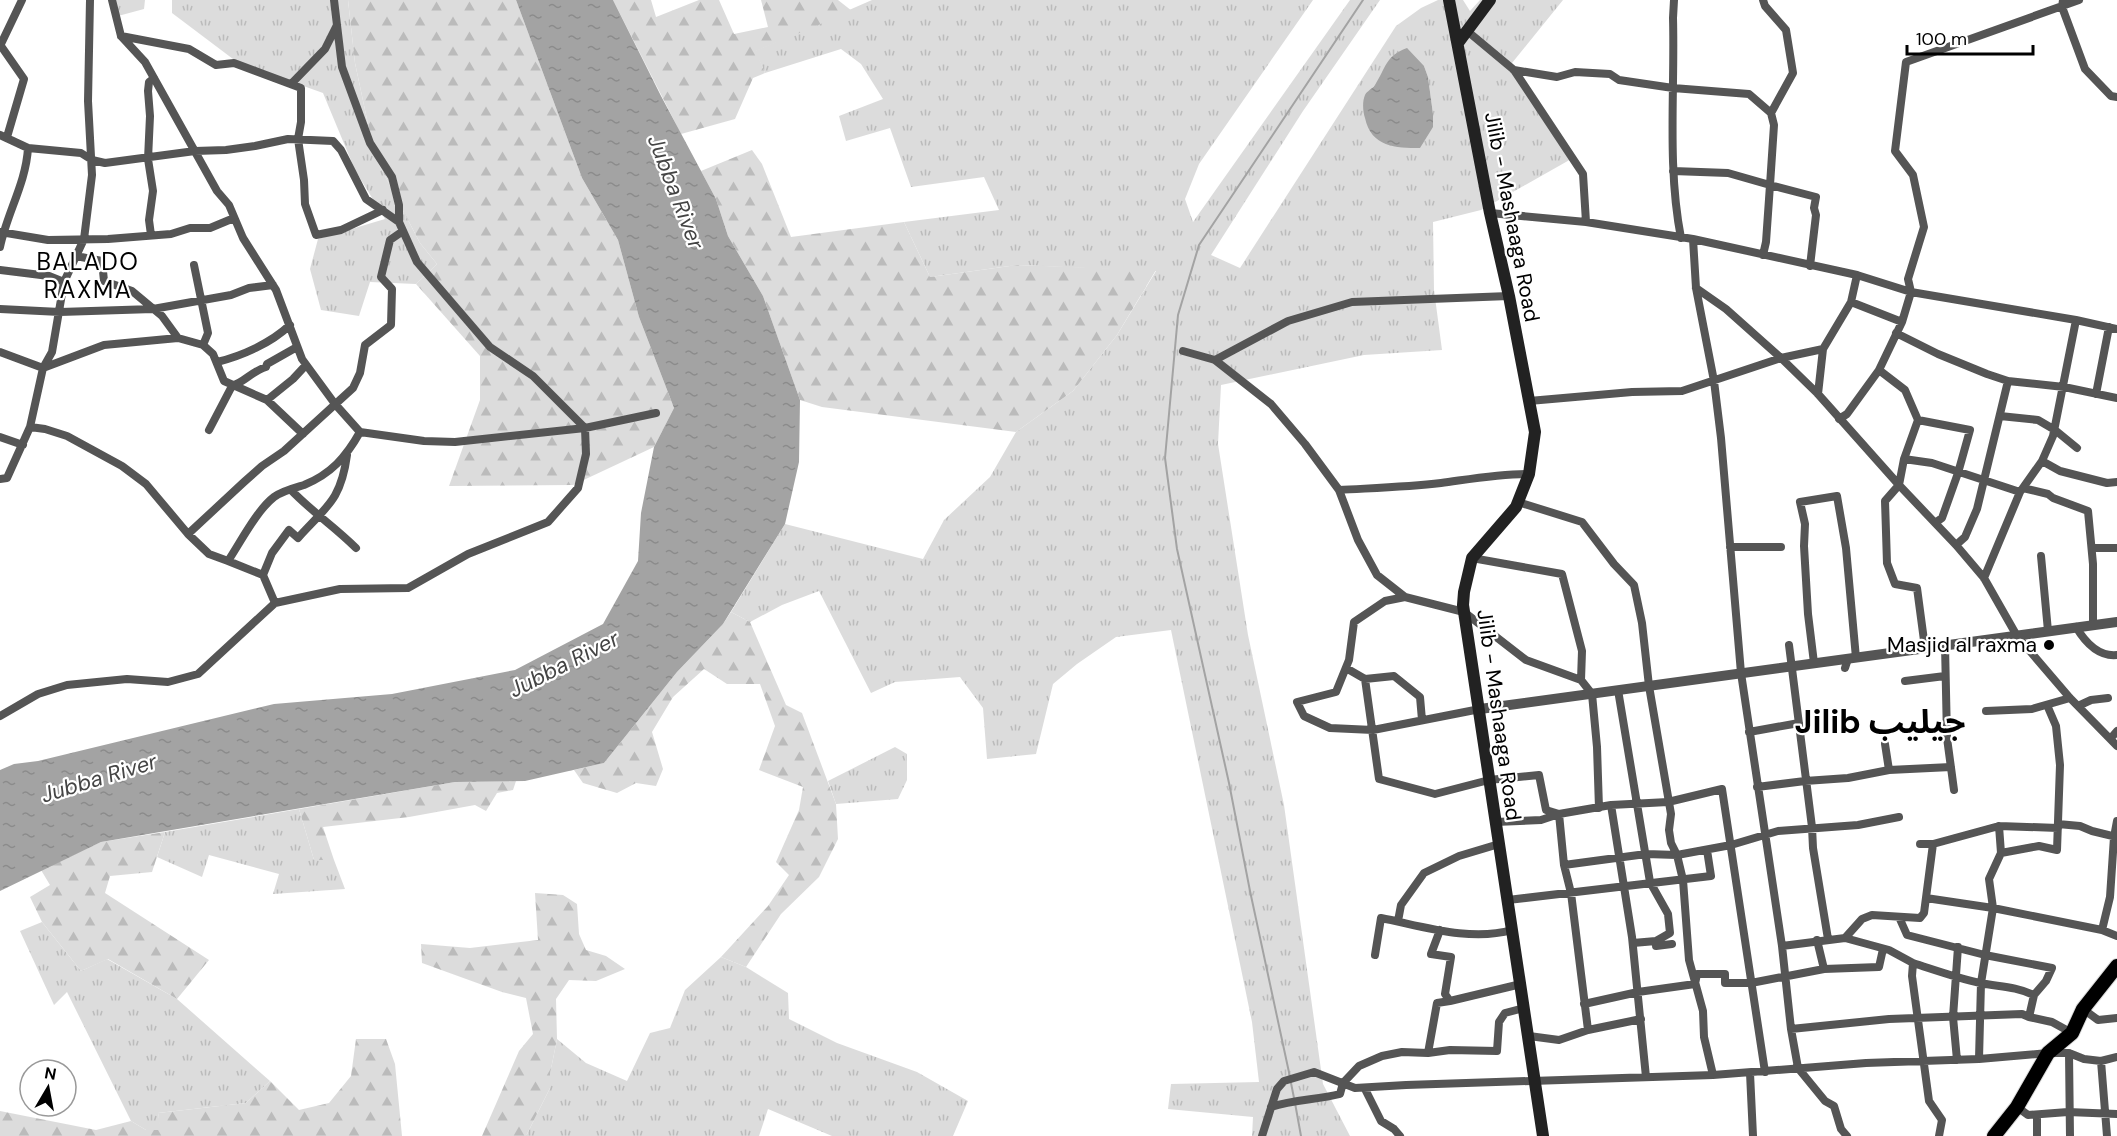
<svg xmlns="http://www.w3.org/2000/svg" width="2117" height="1136" viewBox="0 0 2117 1136" font-family="'DM Sans','Noto Sans Arabic',sans-serif">
	<style>
		.grass { fill: url(#grass-tufts); fill-rule: evenodd }
		.forest { fill: url(#forest-firs) }
		.water { fill: url(#water-ripples) }
		.lines { fill: none; stroke-linecap: round; stroke-linejoin: round }
		.stream { stroke: #a3a3a3; stroke-width: 2 }
		.primary-casing { stroke: #dbdbdb; stroke-width: 16 }
		.minor { stroke: #555; stroke-width: 8 }
		.tertiary { stroke: #555; stroke-width: 10 }
		.secondary { stroke: #222; stroke-width: 12 }
		.primary { stroke: #000; stroke-width: 14 }
		.poi-dot { fill: #000; stroke: #fff; stroke-width: 2 }
		.labels { text-anchor: middle; dominant-baseline: central; stroke-width: 4.5; stroke-linejoin: round; paint-order: stroke }
		.street-label { font-size: 21px; fill: #000; stroke: #fff }
		.poi-label { font-size: 21px; fill: #000; stroke: #fff; text-anchor: end }
		.water-label { font-size: 22px; font-style: italic; fill: #444; stroke: #fff }
		.quarter-label { font-size: 24px; letter-spacing: 1.5px; fill: #000; stroke: #fff }
		.town-label { font-size: 33px; font-weight: bold; fill: #000; stroke: #fff }
	</style>
	<defs>
		<pattern id="grass-tufts" width="24" height="20" patternUnits="userSpaceOnUse" patternTransform="scale(1.5)"><rect width="24" height="20" fill="#dcdcdc"/><path d="M3 7l-1-3M5 7V3M7 7l1-3M15 17l-1-3M17 17v-4M19 17l1-3" fill="none" stroke="#bbb"/></pattern>
		<pattern id="forest-firs" width="22" height="20" patternUnits="userSpaceOnUse" patternTransform="scale(1.5)"><rect width="22" height="20" fill="#dcdcdc"/><path d="M5 1l3.5 6h-7zM16 11l3.5 6h-7z" fill="#bbb"/></pattern>
		<pattern id="water-ripples" width="26" height="14" patternUnits="userSpaceOnUse" patternTransform="scale(1.5)"><rect width="26" height="14" fill="#a3a3a3"/><path d="M2 4q2-2 4 0t4 0M15 11q2-2 4 0t4 0" fill="none" stroke="#8b8b8b"/></pattern>
	</defs>
	<rect width="100%" height="100%" fill="#fff"/>
	<path class="grass" d="M113,0H145L144,9L118,16Z
		M172,0H348L355,63L375,157L420,243L437,264L416,284L370,282L359,316L321,310L310,269L318,239L385,219L355,170L323,93L237,62L172,13Z
		M872,0H1313L1199,164L1185,199L1193,222L1350,0H1380L1303,111L1211,255L1240,268L1396,26L1421,8L1438,0H1463L1470,11L1480,0H1563L1512,63L1573,158L1481,210L1433,222L1434,290L1442,350L1364,355L1221,385L1218,444L1248,635L1284,805L1323,1084L1350,1136H1252L1253,1117L1168,1109L1171,1084L1259,1082L1252,1022L1171,630L1116,637L1077,664L1053,684L1036,754L987,759L983,708L960,677L895,682L871,693L819,591L782,605L750,622L731,612L785,524L923,559L944,520L990,477L1016,432L1073,391L1117,335L1156,271L1017,265L930,277L904,222L999,210L984,177L911,187L890,128L846,141L839,116L883,99L861,64L841,49L765,73L755,51ZM1424,66L1428,77L1433,114L1365,96L1374,86Z
		M895,747L907,754V780L898,799L836,804L828,781Z
		M299,809L314,860H334L345,889L273,894L279,874L209,855L202,877L157,857L165,832Z
		M42,922L81,971L107,959L177,999L270,1081L246,1103L158,1113L161,1130H146L131,1121L67,992L54,1005L20,931Z
		M721,957L746,967L788,993L789,1019L837,1043L917,1072L968,1101L953,1136H832L768,1109L759,1136H526L550,1088V1074L557,1039L586,1063L627,1081L650,1033L670,1028L685,990Z"/>
	<path class="forest" d="M348,0H516L582,178L618,240L639,317L674,408L654,447L573,485L449,486L480,400V356L416,284L437,264L420,243L375,157L355,63Z
		M613,0H651L656,17L699,0H719L734,34L768,27L761,0H838L852,11L756,51L765,73L753,78L735,119L681,134Z
		M752,150L762,164L791,237L904,222L930,277L1017,265L1156,270L1117,335L1073,391L1016,432L822,407L800,400L763,296L728,236L716,199L701,171Z
		M731,612L750,622L786,705L802,713L836,804L838,839L819,877L781,914L746,967L721,957L768,906L789,875L776,862L799,810L803,787L759,770L775,726L760,684H727L704,669L673,697L652,732L663,769L656,786L636,783L617,793L583,783L574,770L604,763L677,672L723,624Z
		M516,781L513,790L497,793L486,811L475,805L409,817L323,827L334,860H314L299,809L455,782Z
		M165,832L152,872L110,876L105,893L209,960L177,999L108,959L81,971L42,922L30,897L50,885L41,870L101,842Z
		M535,893L563,895L577,904L579,934L586,950L606,956L625,969L596,981L569,980L556,999L557,1039L550,1074V1088L526,1136H482L519,1051L533,1034L526,998L502,992L422,963L421,944L470,948L538,940Z
		M356,1039H386L395,1064L402,1136H0V1111L96,1130L131,1121L146,1130H160L158,1113L246,1103L270,1081L299,1110L329,1103L351,1076Z"/>
	<path class="water" d="M516,0H613L661,96L716,199L728,236L763,296L800,400L799,462L785,524L723,624L677,672L604,763L525,781L455,782L101,842L0,891V770L14,764L38,761L274,704L392,694L515,670L603,624L638,561L641,513L654,447L674,408L639,317L618,240L582,178Z
		M1407,48L1424,66L1428,77L1433,114V127L1420,148C1396,148 1371,147 1365,118C1363,112 1362,102 1365,95C1367,91 1372,89 1375,85C1386,68 1385,56 1407,48Z"/>
	<g class="lines">
		<path class="stream" d="M1290,1077L1250,891L1229,783L1177,549L1165,458L1178,315L1199,245L1363,0
			M1291,1083L1294,1098
			M1295,1103L1301,1136"/>
		<defs>
			<path id="primary" d="M1994,1136L2017,1107L2048,1053L2072,1033L2083,1009L2117,966"/>
		</defs>
		<use href="#primary" class="primary-casing"/>
		<path class="minor" d="M112,0L121,36L145,62L217,191L229,205L243,238L276,290L302,359L335,404L360,432L424,441L455,442L585,428L656,413
			M1674,0L1673,18C1675,91 1667,166 1681,238
			M1763,0L1765,6L1786,30L1793,73L1771,113L1774,125L1770,185L1816,197L1814,208L1816,215L1810,266
			M2063,0L2062,7L2085,69L2111,96L2117,97
			M1466,30L1514,70L1583,174L1586,222
			M121,36L189,49L216,65L234,63L301,88V122L298,139L304,180L305,204L316,235L341,230L383,210
			M0,46L22,0
			M1,46L24,79L7,137
			M1514,70L1557,77L1575,72L1610,74L1619,80L1673,88L1749,94L1771,113
			M292,83L325,49L337,25
			M0,135L28,148L81,153L92,160L105,163L195,151L226,150L255,146L288,139L333,141L341,150L366,199L399,222
			M1673,171L1728,173L1770,185L1766,242L1763,255
			M1490,213L1586,222L1693,239L1857,275L1911,292L2076,320L2117,329
			M0,232L48,240L108,239L171,234L190,228H210L234,218
			M151,235L149,220L153,191L148,159L150,116L148,91L149,82L154,78
			M1693,239L1696,288L1714,381L1721,438L1741,673L1782,946L1791,1029L1798,1068L1825,1101L1834,1106L1841,1129L1847,1136
			M0,247C7,213 26,183 28,148
			M76,256L102,261L104,281L132,291L162,316L178,338
			M194,265L208,333L203,345
			M0,270L49,276L64,282
			M1696,288L1726,309L1781,358L1818,394L1899,485L1956,545L1984,578L2017,636L2070,698L2117,746
			M1851,302L1857,275
			M0,309L60,312L153,309L231,295L249,288L273,285
			M1896,333L1938,354L1987,374L2008,381L2064,387L2117,398
			M1183,351L1215,360L1271,404L1305,444L1339,490L1358,540L1377,575L1405,597L1464,612L1526,660L1581,680L1592,694L1597,747L1599,808
			M0,352L43,368L104,345L178,338L203,345L213,354L224,381L267,400L303,434
			M1215,360L1288,321L1352,302L1509,296
			M217,362C242,356 271,343 290,325
			M1879,370L1905,390L1918,420L1904,459
			M1818,394L1823,349
			M2096,394L2109,327
			M267,400L293,379L306,365
			M1529,401L1632,392L1682,391L1781,358L1823,349L1851,302L1902,322
			M2000,416L2038,420L2055,430L2077,448
			M1839,419L1847,414L1879,370L1902,322L1911,292L1908,279L1924,227L1913,175L1895,151L1906,62L2079,0
			M1918,420L1970,430L1958,473L1942,518L1935,523
			M30,427L45,429L67,436L122,466L146,484L188,534L209,554L228,561C240,543 257,510 274,497C282,491 294,488 304,485C331,474 346,457 360,432
			M209,430L232,386C245,382 252,371 266,367L267,364L297,347
			M0,437L23,445
			M2042,461L2060,471L2107,483L2117,482
			M0,479L7,478L30,427L43,368L52,352L64,282L84,239L92,175L88,101L90,0
			M2023,488L2048,494L2053,498L2088,511L2093,564V625
			M291,490C311,511 335,527 356,548
			M1339,490C1373,488 1407,487 1441,483C1471,479 1499,474 1529,474
			M1518,502L1582,522L1614,564L1634,585L1642,623L1649,686L1671,814L1669,830L1671,843L1677,855L1683,880L1689,960L1703,1011L1704,1037L1713,1075
			M188,534L244,482L262,466L284,451L353,388L360,373L365,345L391,325L392,289L381,277L390,240L403,231
			M1956,545L1965,537L1977,509L2008,381
			M1730,547H1781
			M2092,548H2117
			M2041,556L2048,631
			M1472,558L1562,574L1582,651L1581,680
			M228,561L263,575L275,603
			M263,575L272,553L289,530L298,538C327,506 341,500 347,455
			M1984,578L2020,492L2042,461L2053,436L2076,320
			M1405,597L1385,601L1354,622L1349,660L1336,692L1297,702L1304,716L1330,728L1373,730L1480,709
			M2076,627C2085,642 2098,657 2117,655
			M1789,645L1812,827L1813,848L1828,939
			M1945,645L1947,738L1954,790
			M1925,648L1917,588L1895,584L1887,563L1885,501L1899,485L1904,459L1932,463L2020,492
			M1814,663L1808,614L1804,546L1805,524L1800,502L1837,496L1846,548L1856,658
			M1346,668L1365,679L1379,779L1435,794L1489,780L1539,775L1546,810L1559,814L1564,865L1571,893L1588,1030
			M1845,668L1848,659
			M1365,679L1394,676L1420,697L1422,720
			M1905,681L1945,676
			M1618,690L1650,882L1668,914L1670,933L1656,941V946L1672,944
			M2078,706L2091,700L2108,698
			M1986,711L2032,709L2070,698
			M0,716L38,694L67,685L127,679L168,682L198,674L275,603L340,589L408,588L468,554L548,522L578,488L586,454L585,428L533,376L490,347L417,262L399,222V205L392,177L370,143L342,67L334,0
			M1749,732L1799,723
			M2111,738L2117,731
			M1885,744L1889,770
			M1757,787L1805,781L1848,778L1889,770L1951,767
			M1611,805L1632,937L1646,1077
			M1495,822L1541,820L1559,814L1611,805L1668,802L1722,789L1765,1072
			M2058,824L2080,826L2092,831L2117,837
			M1920,844H1933L1999,826L2058,828
			M2001,853L2039,846L2057,850L2060,765L2056,726L2047,705
			M1564,865L1646,854L1677,855L1731,845L1778,831L1858,825L1899,817
			M1926,898L1993,908L2102,930L2117,936
			M1508,900L1711,876L1707,850
			M1899,917L1907,935L1985,955L2052,968L2046,981L2034,995
			M1398,921L1401,905L1424,873L1459,856L1499,844
			M2102,930L2110,897L2114,837L2117,821
			M1845,938L1862,919L1872,915L1920,918L1924,913L1933,844
			M1817,940L1824,969
			M1633,943L1656,941
			M1782,946L1845,938L1889,950L1913,963L1912,976L1929,1101L1942,1120L1939,1136
			M1375,955L1381,918C1422,926 1470,942 1512,930
			M1913,963C1935,970 1957,978 1980,983C2000,987 2014,986 2034,995L2029,1017
			M1450,1001L1521,984
			M1584,1004L1638,992L1695,984L1697,974H1725V983H1751L1824,969L1879,967L1883,949
			M2083,1009L2098,1020L2117,1018
			M1791,1029L1889,1019L2022,1014L2029,1017L2052,1022L2072,1033
			M1529,1036L1559,1040L1588,1030L1641,1019
			M1428,1053L1437,1003L1450,1001L1445,994L1451,957L1431,954L1440,930
			M2069,1053L2070,1136
			M1979,1059L1981,983L1993,908L1989,879L2001,853L1999,826
			M1957,1060L1953,1017L1958,947
			M2101,1061L2107,1136
			M1750,1073L1753,1136
			M1365,1089L1381,1121L1394,1129L1400,1136
			M1271,1107C1294,1099 1317,1100 1340,1094L1343,1083L1359,1066L1382,1056L1402,1052L1428,1053L1450,1050L1497,1051L1499,1022L1505,1013L1524,1008
			M2017,1107L2028,1115L2068,1112L2117,1114
			M1262,1136L1277,1089L1284,1081L1314,1072L1355,1088L1406,1085L1713,1075L1866,1063L1979,1059L2048,1053H2069L2084,1059L2101,1061L2117,1057
			M2037,1136V1115"/>
		<path class="tertiary" d="M1480,709L2117,622"/>
		<path class="secondary" d="M1449,0L1490,213L1509,296L1535,432L1529,474L1516,507L1472,558L1464,592L1463,605L1543,1136
			M1458,43L1490,0"/>
		<use href="#primary" class="primary"/>
	</g>
	<circle class="poi-dot" cx="2049" cy="645" r="6"/>
	<g class="labels">
		<g class="street-label">
			<text transform="translate(1512 217) rotate(79)">Jilib - Mashaaga Road</text>
			<text transform="translate(1499 715) rotate(82)">Jilib - Mashaaga Road</text>
		</g>
		<g class="poi-label">
			<text x="2037" y="645">Masjid al raxma</text>
		</g>
		<g class="water-label">
			<text transform="translate(676 192) rotate(69)">Jubba River</text>
			<text transform="translate(564 664) rotate(-27)">Jubba River</text>
			<text transform="translate(99 778) rotate(-17)">Jubba River</text>
		</g>
		<g class="quarter-label">
			<text x="88" y="261">BALADO<tspan x="88" dy="28">RAXMA</tspan></text>
		</g>
		<g class="town-label">
			<text x="1880" y="721">Jilib جيليب</text>
		</g>
	</g>
	<g transform="translate(48 1088) rotate(10)"><circle r="28" fill="#ffffff" stroke="#999999" stroke-width="1.5"/>
	<path d="M0-4.5L10 22L0 15L-10 22Z" fill="#000000"/>
	<text y="-9" font-size="16" font-weight="bold" text-anchor="middle" fill="#000000">N</text>
	</g>
	<path d="M1907 45v9h126v-9" fill="none" stroke="#000000" stroke-width="3"/>
	<text x="1916" y="45" font-size="18" fill="#000000" stroke="#ffffff" stroke-width="4.5" paint-order="stroke">100 m</text>
</svg>
